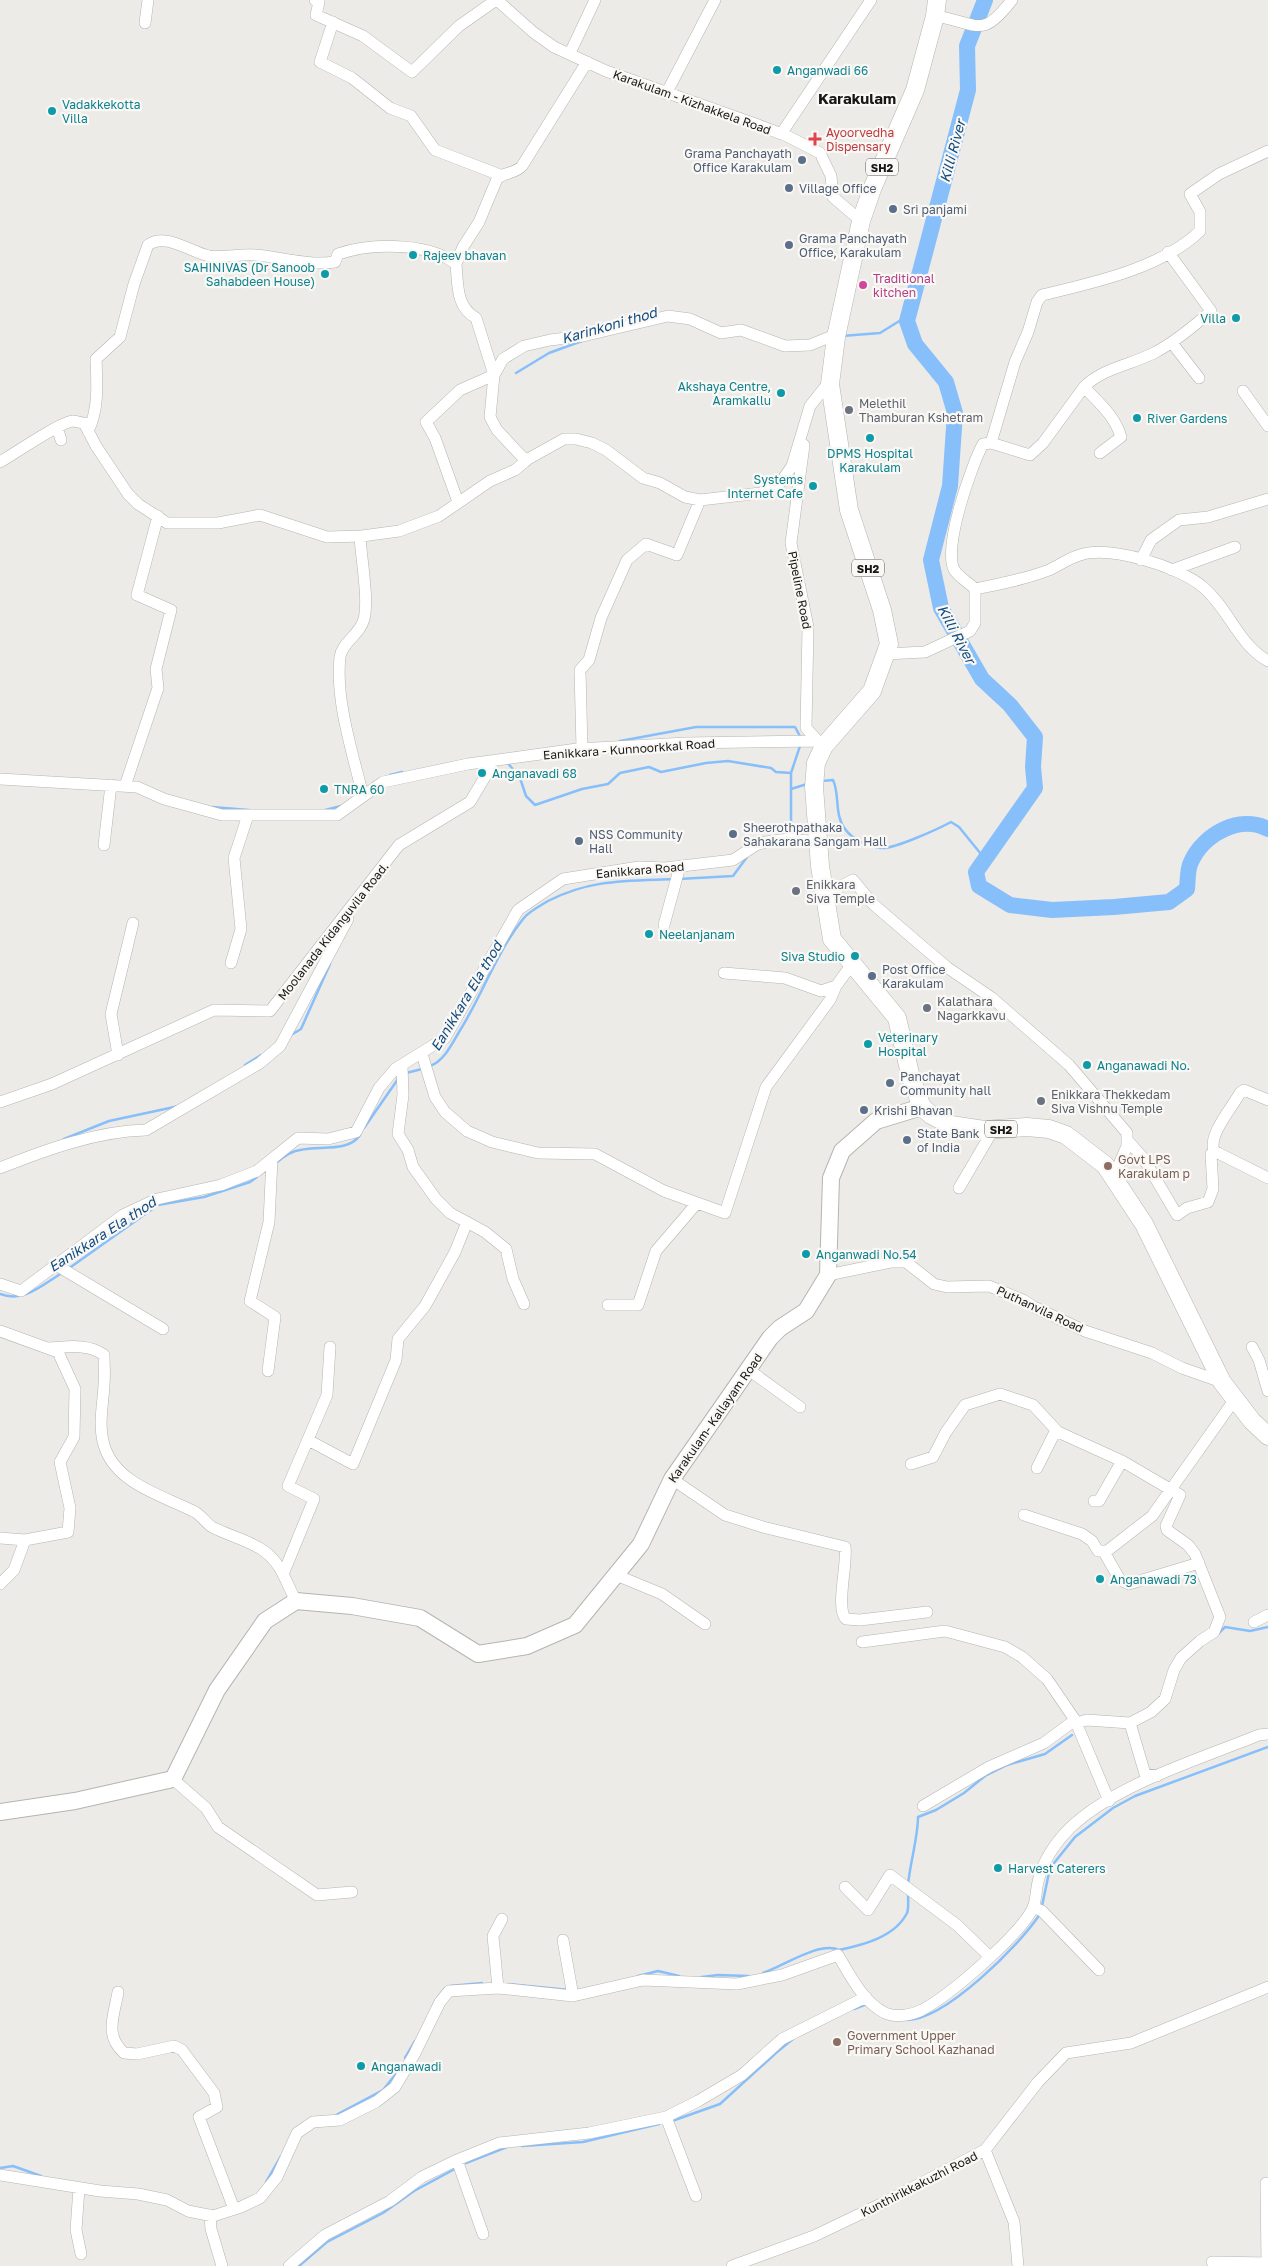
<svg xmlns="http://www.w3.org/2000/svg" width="1268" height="2266" viewBox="0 0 1268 2266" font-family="'Golos Text',sans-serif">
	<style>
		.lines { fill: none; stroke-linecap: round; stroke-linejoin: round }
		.stream { stroke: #87bffb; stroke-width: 2.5 }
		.river { stroke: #87bffb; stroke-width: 16 }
		.street-casing { stroke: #b6b4b1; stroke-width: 12 }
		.secondary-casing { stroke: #b6b4b1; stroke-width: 18 }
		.primary-casing { stroke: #b6b4b1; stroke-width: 19 }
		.street { stroke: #fff; stroke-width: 11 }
		.secondary { stroke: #fff; stroke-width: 16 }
		.primary { stroke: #fff; stroke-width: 18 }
		.culture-dot { fill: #0f9aa8; stroke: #faf8f4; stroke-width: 2 }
		.health-dot { fill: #e0444e; stroke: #faf8f4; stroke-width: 2 }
		.service-dot { fill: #5c6f8a; stroke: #faf8f4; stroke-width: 2 }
		.hotel-dot { fill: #d1479c; stroke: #faf8f4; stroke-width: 2 }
		.worship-dot { fill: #6b7280; stroke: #faf8f4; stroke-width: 2 }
		.education-dot { fill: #8d6e63; stroke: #faf8f4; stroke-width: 2 }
		.labels { text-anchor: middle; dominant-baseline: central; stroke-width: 4.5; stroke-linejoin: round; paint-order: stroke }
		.shield { fill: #faf8f4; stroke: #5b5a58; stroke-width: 1 }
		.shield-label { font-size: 11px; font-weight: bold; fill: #171715 }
		.culture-label { font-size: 12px; fill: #0d838f; stroke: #faf8f4; text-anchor: start }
		.street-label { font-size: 12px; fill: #171715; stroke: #faf8f4 }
		.health-label { font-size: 12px; fill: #be3a42; stroke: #faf8f4; text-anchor: start }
		.service-label { font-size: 12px; fill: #4e5e75; stroke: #faf8f4; text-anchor: start }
		.hotel-label { font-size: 12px; fill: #b23c85; stroke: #faf8f4; text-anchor: start }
		.worship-label { font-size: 12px; fill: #5b616d; stroke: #faf8f4; text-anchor: start }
		.education-label { font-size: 12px; fill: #785e54; stroke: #faf8f4; text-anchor: start }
		.water-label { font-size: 14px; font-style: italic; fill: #104b81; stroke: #faf8f4 }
		.quarter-label { font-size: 15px; font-weight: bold; fill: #171715; stroke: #faf8f4 }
	</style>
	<rect width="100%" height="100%" fill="#edebe7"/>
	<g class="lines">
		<path class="stream" d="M842,336L880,333L909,315
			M516,373L549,353L582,341
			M620,741L696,727H795L801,738
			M507,762L520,778L526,796L535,805L582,789L608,784L620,773L649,767L661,772L706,763L728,761L771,768L776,772L791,773V836
			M791,773L800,746
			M390,775L402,772
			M822,781L833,780C840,794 834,815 845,829C853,840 868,847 882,848C894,849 938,829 951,822L959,827L985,859
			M791,789L807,784
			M212,807L249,810
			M325,810L341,806
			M679,879L733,876L747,857
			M291,1035L301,1029L330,964
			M245,1065L261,1055
			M430,1066C444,1061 452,1044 459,1032C482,996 496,953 523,919C528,912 540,906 548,901C591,879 627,881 674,879
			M406,1073L422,1069
			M364,1128L398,1079
			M64,1139L109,1121L179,1106
			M276,1163C283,1157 291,1151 300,1150C319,1145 348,1153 360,1135
			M68,1269L158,1205L204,1197L250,1182L257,1177
			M0,1294C24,1303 42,1285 62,1273
			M1218,1634L1225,1627L1250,1631L1268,1627
			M908,1885C910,1863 918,1837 918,1817L936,1810L964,1793L985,1776L1007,1765L1045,1754L1072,1735
			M1042,1906L1050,1868L1075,1837L1113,1808L1135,1796L1268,1747
			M839,1950C863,1945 895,1937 907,1913C909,1908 908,1899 908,1893
			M763,1973C784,1966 819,1941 839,1950
			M638,1976L658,1971L679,1976
			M702,1977L718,1975L748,1976
			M508,1984L569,1990
			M450,1986L482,1983
			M438,1997L445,1988
			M854,2009L867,2004
			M907,2020C945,2020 1020,1945 1040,1914
			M405,2058L415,2041
			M336,2115L383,2090L399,2070
			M672,2121L720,2104L777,2052L793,2039
			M522,2146L583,2142L659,2124
			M466,2163L507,2147
			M0,2168L13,2166L41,2176
			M266,2182L281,2156
			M299,2266L327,2242L383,2213L414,2191L453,2170"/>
		<path class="river" d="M985,0L967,46L968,90L907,321L915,344L946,382L955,413L950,486L931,560L941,608L982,679L1010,705L1035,737L1033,767L1035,788L976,872L979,886L1010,905L1052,910L1114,907L1169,902L1187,889C1188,881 1187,870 1191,862C1203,835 1239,814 1268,829"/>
		<defs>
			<path id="street" d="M315,0L319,2L316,15L363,36L412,72L459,26L496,0
				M497,0L533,32L554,47L606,71L758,125L787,136L820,153L831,176L833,197L861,221
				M935,16C979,23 981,40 1012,0
				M333,22L320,62L352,78L390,108L411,116L435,150L500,175
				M145,23L148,0
				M570,53L595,0
				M666,94L715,0
				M781,134L871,0
				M456,264C458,285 456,307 476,318L494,375L460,390L426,422L435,438L458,502
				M1172,343L1199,378
				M1084,387C1103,368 1130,365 1154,353C1175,342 1193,327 1211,311L1168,252
				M1243,391L1268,426
				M57,427L61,440
				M88,431C99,410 97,383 96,359L120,337L134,284L148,245C166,232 190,252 209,256C223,258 240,254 255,255C282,257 306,266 335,262L338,254C371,243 428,242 456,264L463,247L479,222L497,179C504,172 515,174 522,166L587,62
				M991,443L1015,362L1028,332L1037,302L1042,295C1093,283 1162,268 1200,231V212L1190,194L1219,174L1268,151
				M804,445L791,543L808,627L806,728L818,741
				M526,461L497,430L490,417L494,375L503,359L524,346L550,340L583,336L668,316L690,319L721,333L741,330L785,346L810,345L837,334
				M0,462C14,454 60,422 73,421C76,421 81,423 84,423L96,446L128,494L138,504L167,523H218L260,515L327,537L362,536L399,531L439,516L490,481L515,470L528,459L564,439H576L592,443L606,450L643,478L660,483L685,497L700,500L761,493L781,482L792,466L810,406L826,386L830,384
				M360,536C361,558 369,599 364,619C360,635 342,642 340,657C335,700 353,754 363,796
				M1141,560L1151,540L1179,520L1208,517L1268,499
				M1172,570L1235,547
				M975,589C969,583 959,577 955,571C941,551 972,464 983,444L991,443L1030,455L1043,443L1084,387C1098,402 1115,416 1121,437L1100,453
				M885,654L925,652L970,631L975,623V589C1000,584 1026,579 1049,570C1060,565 1069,558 1080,555C1110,545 1180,567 1203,587C1229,609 1238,644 1268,661
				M582,749L580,670L589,660L601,618L627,560L646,544L677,555L700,500
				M0,779L137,787L164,799L222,815H337L383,782L468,764L577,749L686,743L818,741L824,746
				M125,786L158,688L156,669L171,610L137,595L158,516
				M104,845L111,785
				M824,895L853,880L873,904L923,947L948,968L992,998L1069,1065L1127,1133V1146L1114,1176
				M664,925L680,866
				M231,963L241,929L234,858L248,815
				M724,973L785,978L821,991L836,986L852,964
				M422,1054L435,1097L445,1112L467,1131L492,1142L538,1153L595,1154L664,1191L725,1213L766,1087L830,1000L836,986
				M118,1055L111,1014L133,923
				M402,1065L403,1095L398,1134L408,1150L413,1167L436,1199L450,1213L485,1232L506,1249L513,1279L524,1304
				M0,1102L52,1084L214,1010L270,1011L399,845L470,802L495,760
				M1128,1141L1144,1159L1177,1215L1187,1208L1208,1202L1213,1189L1211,1154L1214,1151L1268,1178
				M1214,1151C1208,1135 1231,1109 1240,1093L1244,1090L1268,1100
				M0,1168C45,1150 97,1131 146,1130L260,1063L280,1046L348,919
				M959,1188L993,1130
				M56,1265L163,1329
				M828,1275L891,1262H906L934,1284L947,1287L989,1286L1023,1300L1034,1307L1085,1331L1152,1353L1182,1368L1222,1382
				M0,1284L21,1291L123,1215L157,1199L221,1185L257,1171L298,1138L328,1139L356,1132L379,1088L395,1069L445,1038L518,910L563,879L639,867L665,868L733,860L756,845L766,842L789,839L819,842
				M608,1305H638L656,1251L697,1203
				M0,1331L58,1352L75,1389L74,1437L60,1462L70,1508L68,1532L25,1540
				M1252,1347L1259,1360L1268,1391
				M49,1348C67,1347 88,1343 104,1355C104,1365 105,1375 104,1385C103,1405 98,1425 104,1445C115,1484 164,1496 195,1512C202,1516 206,1523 212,1527C229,1536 249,1540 264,1551C282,1564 286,1583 296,1601
				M749,1370L800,1407
				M268,1371L275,1317L250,1301L269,1222L272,1159
				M308,1440L353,1464L396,1360L398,1339L425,1306L455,1252L467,1222
				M911,1464L933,1457L946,1432L965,1405L1000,1394L1033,1405L1058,1432
				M1037,1468L1054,1434L1058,1432L1122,1461L1180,1495L1166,1526L1167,1530L1188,1545L1195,1554L1220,1617L1214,1632L1200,1641L1181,1658L1174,1670L1165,1699L1151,1712L1130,1723L1087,1720L1076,1723
				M672,1479L725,1515L763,1527L845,1547C848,1563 835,1609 846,1619L860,1620L927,1612
				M1094,1501H1099L1122,1461
				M1024,1515L1082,1534L1092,1541L1098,1551H1107L1152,1516L1235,1399
				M0,1538L25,1540L14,1570L0,1584
				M1104,1552L1120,1580L1129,1584L1199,1563
				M284,1572L314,1499L288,1486L327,1395L330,1347
				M616,1575L662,1594L705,1624
				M1254,1622L1268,1615
				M862,1642L945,1631L1005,1647L1022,1657L1047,1679L1075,1720L1109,1801
				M1130,1723L1145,1774L1157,1776
				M173,1779L206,1808L218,1827L317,1895L352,1892
				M923,1806L989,1767L1044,1743L1075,1720
				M845,1887L868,1910L890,1875L957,1925L990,1957
				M1033,1907L1042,1911L1099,1970
				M563,1940L573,1996
				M498,1988L493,1936L502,1919
				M118,1992C114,2016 104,2035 124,2053L137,2054L174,2046L182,2050L214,2093L217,2107L199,2117L234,2209
				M666,2117L696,2196
				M985,2150L1014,2222L1018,2266
				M457,2160L483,2234
				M0,2175L100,2191L138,2194L167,2200L188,2211L213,2216L241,2207L260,2198L277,2177L297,2133L313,2122L340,2120L376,2102L395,2087L414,2055L440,2002L449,1991L498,1988L573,1996L643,1980L737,1984L782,1975L838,1955C850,1975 863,2002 885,2013C896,2018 912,2015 922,2010C950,1995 1019,1936 1033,1908C1036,1901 1036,1890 1038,1882C1043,1860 1054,1844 1070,1828C1116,1784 1200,1759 1259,1735L1268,1734
				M1266,2183L1267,2263
				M79,2188L76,2230L81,2254
				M210,2215L211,2229L222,2266
				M1212,2262L1268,2263
				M289,2266L325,2235L390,2201L422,2177L457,2160L499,2143L589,2133L666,2117L698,2101L742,2075L782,2039L866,1997
				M732,2266L814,2236L881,2204L985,2150L1038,2082L1066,2053L1131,2043L1268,1987"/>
			<path id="secondary" d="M0,1812L75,1801L173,1779L217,1690L265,1621L296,1601L352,1606L420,1618L478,1654L527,1646L575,1625L641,1544L672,1479L770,1338L780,1328L806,1311L828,1275L831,1178L842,1151L876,1121L922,1107"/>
			<path id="primary" d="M937,0L935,16L915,90L872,189L861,221L836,337L830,384L849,510L882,610L889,644L872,691L824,746L816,763L814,787L820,866L832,939L897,1018L911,1078L922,1107L931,1115L951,1125L984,1130L1027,1127L1049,1129L1066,1135L1105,1165L1144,1224L1222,1382L1252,1421L1268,1436"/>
		</defs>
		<use href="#street" class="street-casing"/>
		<use href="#secondary" class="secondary-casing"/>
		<use href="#primary" class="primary-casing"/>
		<use href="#street" class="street"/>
		<use href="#secondary" class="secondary"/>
		<use href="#primary" class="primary"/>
	</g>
	<g class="culture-dot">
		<circle cx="777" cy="70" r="5"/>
		<circle cx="52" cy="111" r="5"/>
		<circle cx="413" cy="255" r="5"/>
		<circle cx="325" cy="274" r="5"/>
		<circle cx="1236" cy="318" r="5"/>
		<circle cx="781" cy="393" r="5"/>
		<circle cx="1137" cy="418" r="5"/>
		<circle cx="870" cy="438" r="5"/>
		<circle cx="813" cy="486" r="5"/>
		<circle cx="482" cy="773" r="5"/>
		<circle cx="324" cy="789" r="5"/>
		<circle cx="649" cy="934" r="5"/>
		<circle cx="855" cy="956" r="5"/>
		<circle cx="868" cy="1044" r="5"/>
		<circle cx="1087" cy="1065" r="5"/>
		<circle cx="806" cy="1254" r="5"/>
		<circle cx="1100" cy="1579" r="5"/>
		<circle cx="998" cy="1868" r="5"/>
		<circle cx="361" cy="2066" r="5"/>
	</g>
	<path class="health-dot" d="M812.5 131.5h5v5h5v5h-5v5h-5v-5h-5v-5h5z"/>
	<g class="service-dot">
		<circle cx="802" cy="160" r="5"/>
		<circle cx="789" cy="188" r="5"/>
		<circle cx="893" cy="209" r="5"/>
		<circle cx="789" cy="245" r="5"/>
		<circle cx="733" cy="834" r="5"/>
		<circle cx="579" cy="841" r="5"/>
		<circle cx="872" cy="976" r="5"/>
		<circle cx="890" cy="1083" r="5"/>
		<circle cx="864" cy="1110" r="5"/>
		<circle cx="907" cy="1140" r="5"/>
	</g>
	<circle class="hotel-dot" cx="863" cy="285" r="5"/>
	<g class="worship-dot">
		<circle cx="849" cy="410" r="5"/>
		<circle cx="796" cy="891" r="5"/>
		<circle cx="927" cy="1008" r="5"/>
		<circle cx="1041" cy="1101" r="5"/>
	</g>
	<g class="education-dot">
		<circle cx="1108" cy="1166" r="5"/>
		<circle cx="837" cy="2042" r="5"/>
	</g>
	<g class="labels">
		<g class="shield">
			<rect x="866" y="158.5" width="32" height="17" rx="4"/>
			<rect x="852" y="559.5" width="32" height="17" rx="4"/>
			<rect x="985" y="1120.5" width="32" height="17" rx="4"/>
		</g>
		<g class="shield-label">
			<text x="882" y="167">SH2</text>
			<text x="868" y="568">SH2</text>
			<text x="1001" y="1129">SH2</text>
		</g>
		<g class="culture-label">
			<text x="787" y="70">Anganwadi 66</text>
			<text x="62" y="104">Vadakkekotta<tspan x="62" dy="14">Villa</tspan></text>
			<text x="423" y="255">Rajeev bhavan</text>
			<text x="315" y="267" text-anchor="end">SAHINIVAS (Dr Sanoob<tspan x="315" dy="14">Sahabdeen House)</tspan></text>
			<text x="1226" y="318" text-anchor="end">Villa</text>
			<text x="771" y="386" text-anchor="end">Akshaya Centre,<tspan x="771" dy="14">Aramkallu</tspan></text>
			<text x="1147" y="418">River Gardens</text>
			<text x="870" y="453" text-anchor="middle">DPMS Hospital<tspan x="870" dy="14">Karakulam</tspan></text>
			<text x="803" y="479" text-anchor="end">Systems<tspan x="803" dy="14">Internet Cafe</tspan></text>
			<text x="492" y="773">Anganavadi 68</text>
			<text x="334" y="789">TNRA 60</text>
			<text x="659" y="934">Neelanjanam</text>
			<text x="845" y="956" text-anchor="end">Siva Studio</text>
			<text x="878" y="1037">Veterinary<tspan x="878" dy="14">Hospital</tspan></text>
			<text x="1097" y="1065">Anganawadi No.</text>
			<text x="816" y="1254">Anganwadi No.54</text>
			<text x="1110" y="1579">Anganawadi 73</text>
			<text x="1008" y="1868">Harvest Caterers</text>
			<text x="371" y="2066">Anganawadi</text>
		</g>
		<g class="street-label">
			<text transform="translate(692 102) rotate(20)">Karakulam - Kizhakkela Road</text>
			<text transform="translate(800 590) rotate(79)">Pipeline Road</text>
			<text transform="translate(629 749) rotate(-4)">Eanikkara - Kunnoorkkal Road</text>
			<text transform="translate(640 870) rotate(-5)">Eanikkara Road</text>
			<text transform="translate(333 931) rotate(-52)">Moolanada Kidanguvila Road.</text>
			<text transform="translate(1040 1309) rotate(25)">Puthanvila Road</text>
			<text transform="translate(715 1418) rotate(-55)">Karakulam- Kallayam Road</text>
			<text transform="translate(919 2184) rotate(-27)">Kunthirikkakuzhi Road</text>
		</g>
		<g class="health-label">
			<text x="826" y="132">Ayoorvedha<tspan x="826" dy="14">Dispensary</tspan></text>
		</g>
		<g class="service-label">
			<text x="792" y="153" text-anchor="end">Grama Panchayath<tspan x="792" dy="14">Office Karakulam</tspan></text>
			<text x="799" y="188">Village Office</text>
			<text x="903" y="209">Sri panjami</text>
			<text x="799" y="238">Grama Panchayath<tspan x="799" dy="14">Office, Karakulam</tspan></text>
			<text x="743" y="827">Sheerothpathaka<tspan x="743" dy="14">Sahakarana Sangam Hall</tspan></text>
			<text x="589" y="834">NSS Community<tspan x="589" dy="14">Hall</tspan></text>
			<text x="882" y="969">Post Office<tspan x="882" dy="14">Karakulam</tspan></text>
			<text x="900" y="1076">Panchayat<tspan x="900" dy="14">Community hall</tspan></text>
			<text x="874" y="1110">Krishi Bhavan</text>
			<text x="917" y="1133">State Bank<tspan x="917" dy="14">of India</tspan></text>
		</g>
		<g class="hotel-label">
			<text x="873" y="278">Traditional<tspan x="873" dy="14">kitchen</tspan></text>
		</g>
		<g class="worship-label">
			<text x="859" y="403">Melethil<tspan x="859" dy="14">Thamburan Kshetram</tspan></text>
			<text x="806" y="884">Enikkara<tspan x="806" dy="14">Siva Temple</tspan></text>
			<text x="937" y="1001">Kalathara<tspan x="937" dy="14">Nagarkkavu</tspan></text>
			<text x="1051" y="1094">Enikkara Thekkedam<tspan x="1051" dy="14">Siva Vishnu Temple</tspan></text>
		</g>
		<g class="education-label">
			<text x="1118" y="1159">Govt LPS<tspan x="1118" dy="14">Karakulam p</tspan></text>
			<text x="847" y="2035">Government Upper<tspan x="847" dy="14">Primary School Kazhanad</tspan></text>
		</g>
		<g class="water-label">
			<text transform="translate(952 151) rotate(-75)">Killi River</text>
			<text transform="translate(609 325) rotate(-16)">Karinkoni thod</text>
			<text transform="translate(957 634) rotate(62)">Killi River</text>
			<text transform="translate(466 996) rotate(-59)">Eanikkara Ela thod</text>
			<text transform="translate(102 1234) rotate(-33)">Eanikkara Ela thod</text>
		</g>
		<g class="quarter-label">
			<text x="857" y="98">Karakulam</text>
		</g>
	</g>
</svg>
